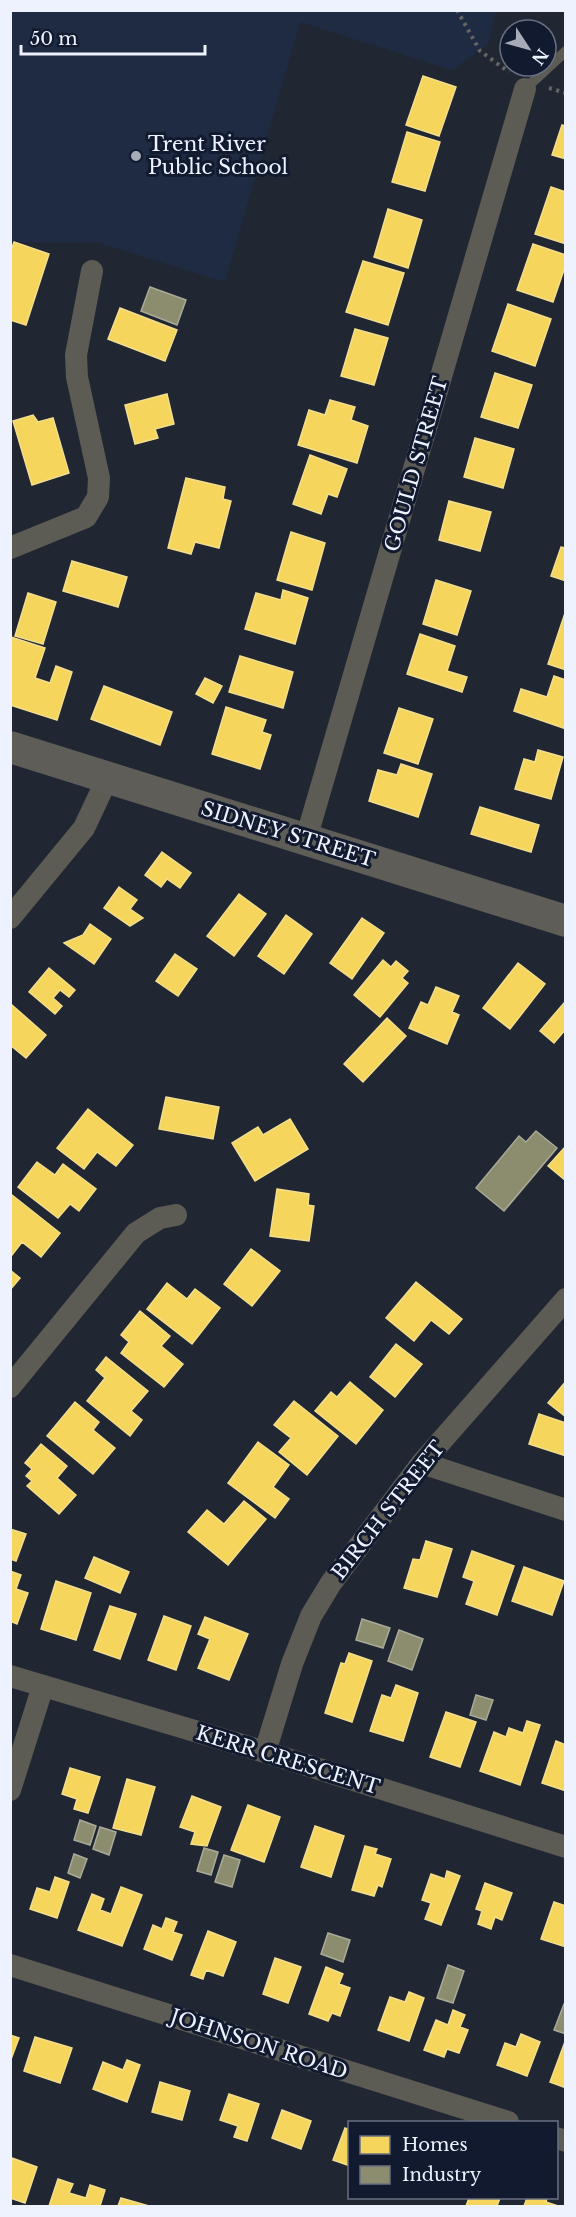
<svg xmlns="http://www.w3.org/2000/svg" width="576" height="2217" viewBox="0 0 576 2217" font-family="'Libre Baskerville',serif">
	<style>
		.built { fill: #1f2b43 }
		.homes { fill: #f6d55c; stroke: #f3de8d; stroke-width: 1.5 }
		.industry { fill: #8c8c6e; stroke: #a9ab99; stroke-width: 1.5 }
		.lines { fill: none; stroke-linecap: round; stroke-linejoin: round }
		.path { stroke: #656563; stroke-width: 4; stroke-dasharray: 3 4.5; stroke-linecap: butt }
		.service { stroke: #5c5b54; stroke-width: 10 }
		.minor { stroke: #5c5b54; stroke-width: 22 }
		.secondary { stroke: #5e5d57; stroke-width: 32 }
		.poi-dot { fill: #a6abb7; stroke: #111a2f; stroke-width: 2 }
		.labels { text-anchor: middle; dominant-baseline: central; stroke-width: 6; stroke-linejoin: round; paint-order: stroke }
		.poi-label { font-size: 20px; fill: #edf2fe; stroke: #111a2f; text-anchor: start }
		.street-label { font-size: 20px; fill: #edf2fe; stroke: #111a2f }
	</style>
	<rect width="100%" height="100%" fill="#212732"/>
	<path class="built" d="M11,10H496V11L488,45L452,70L300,22L225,282L100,243L11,242Z"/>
	<path class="homes" d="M423,76L456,87L439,136L406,125Z
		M562,125L566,126V159L552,155Z
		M407,132L440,142L425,191L392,182Z
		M551,187L566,192V244L535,234Z
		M388,209L422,220L408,268L374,257Z
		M14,242L49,254L26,325L10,320V253Z
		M533,244L566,255V264L553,302L517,290Z
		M363,261L404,273L388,325L346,312Z
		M508,304L551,319L535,366L492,351Z
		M120,308L177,330L165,361L108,339Z
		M355,329L388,338L374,385L341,376Z
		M495,373L532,385L518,428L481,417Z
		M167,394L174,424L155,429L158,438L135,444L125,405Z
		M330,400L355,407L351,420L368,426L357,463L298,445L309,410L325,415Z
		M33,415L38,422L53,418L69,473L32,485L13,421Z
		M475,438L514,449L503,488L464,477Z
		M310,455L347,469L337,497L328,494L321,514L293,504Z
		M186,478L225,487L223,499L231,501L219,548L195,542L191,554L168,548Z
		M449,501L491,512L480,551L439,540Z
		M291,532L325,543L312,590L277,580Z
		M561,547L566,548V581L551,576Z
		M72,561L127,577L118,607L63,591Z
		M436,580L471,591L457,635L423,624Z
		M283,590L308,598L295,644L245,629L256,593L281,600Z
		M28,593L56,602L43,644L15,636Z
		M565,613H566V670L548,664Z
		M420,634L455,646L447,671L467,677L462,692L407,674Z
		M11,637L45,648L35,678L50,683L56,666L72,672L57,720L10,705Z
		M240,656L293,672L283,708L229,692Z
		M554,676L566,680V729L514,711L521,689L547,697Z
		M205,678L222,686L213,703L196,694Z
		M104,686L172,712L160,745L91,719Z
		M226,707L266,720L262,732L271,735L260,769L212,754Z
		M399,708L433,719L418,764L384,753Z
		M538,750L563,757L551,799L515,789L524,759L535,762Z
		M401,764L432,774L418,817L369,801L378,770L397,775Z
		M480,807L539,825L531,852L471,834Z
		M162,852L191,873L180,888L167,879L161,887L145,875Z
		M119,887L137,900L130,909L143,918L130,926L104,908Z
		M239,894L266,914L234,956L207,936Z
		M286,915L312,934L284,974L258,956Z
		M362,918L384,933L352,979L330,963Z
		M90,924L111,939L94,964L64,943L83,935Z
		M175,954L197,969L178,996L156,981Z
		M383,960L391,967L396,961L408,971L402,978L408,983L380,1017L354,995Z
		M518,963L545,984L510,1029L483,1008Z
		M49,968L75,990L69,997L60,990L53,998L62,1006L55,1014L29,992Z
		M436,987L459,996L452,1012L459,1015L447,1044L409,1028L421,1002L428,1005Z
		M564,1003L566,1005V1029L554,1043L540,1031Z
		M12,1005L46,1035L26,1058L10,1045V1008Z
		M387,1018L406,1036L363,1082L344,1064Z
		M166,1097L219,1107L213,1139L159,1129Z
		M88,1109L133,1145L116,1166L97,1152L84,1169L57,1148Z
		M290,1119L308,1149L255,1181L232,1143L258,1127L263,1135Z
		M566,1146V1181L548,1166Z
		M37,1162L55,1175L63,1164L96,1189L79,1211L70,1204L58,1218L18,1187Z
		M277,1189L309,1194L308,1205L314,1206L309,1241L270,1236Z
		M12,1195L60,1233L41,1257L22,1242L12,1255L10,1254V1197Z
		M251,1249L280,1271L252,1306L224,1284Z
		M10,1270L20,1278L10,1290Z
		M416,1282L462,1319L449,1334L431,1320L414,1341L386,1318Z
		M167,1283L187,1299L195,1289L220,1308L192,1344L147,1309Z
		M140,1311L170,1336L161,1346L183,1364L164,1387L121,1353L129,1342L121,1335Z
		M396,1344L422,1364L395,1397L370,1377Z
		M106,1357L148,1391L131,1411L142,1420L130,1436L87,1401L105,1378L96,1370Z
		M566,1381V1417L548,1403Z
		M350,1382L383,1410L356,1444L315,1411L331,1392L337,1397Z
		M294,1401L338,1436L307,1475L279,1452L291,1438L274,1425Z
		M75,1402L99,1422L93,1430L115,1448L93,1474L47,1436Z
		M539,1414L566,1423V1456L529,1444Z
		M258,1442L289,1465L273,1487L289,1499L275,1518L228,1483Z
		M41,1444L67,1466L57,1478L76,1495L59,1514L27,1486L32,1481L26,1476L32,1469L25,1463Z
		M244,1501L266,1519L228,1565L188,1532L207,1510L224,1524Z
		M10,1529L26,1534L16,1561L10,1559Z
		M426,1541L452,1549L437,1597L404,1588L413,1559L420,1560Z
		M472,1551L514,1566L497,1615L466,1604L474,1581L463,1577Z
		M94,1557L129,1572L120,1593L85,1578Z
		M524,1567L564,1581L552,1615L512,1601Z
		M10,1571L21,1575L16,1589L28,1593L17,1624L10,1621Z
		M56,1581L91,1593L76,1640L41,1629Z
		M110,1606L136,1614L120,1659L94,1650Z
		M164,1616L191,1626L176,1670L148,1660Z
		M205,1617L248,1634L229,1680L198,1668L210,1639L198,1634Z
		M349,1653L372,1661L352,1722L325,1713L341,1663L345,1664Z
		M396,1685L418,1693L403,1741L370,1731L382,1695L391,1698Z
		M446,1712L476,1722L460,1767L430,1757Z
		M527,1721L540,1725L520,1785L480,1771L494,1732L506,1737L509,1728L523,1733Z
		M556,1741L566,1745V1791L542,1783Z
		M70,1768L100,1777L88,1813L74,1809L77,1799L62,1794Z
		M127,1779L155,1787L141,1835L113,1828Z
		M192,1796L221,1807L207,1846L191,1844L195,1832L180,1827Z
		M248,1805L280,1817L264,1862L231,1850Z
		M315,1826L344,1836L331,1877L301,1867Z
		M365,1846L377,1849L375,1854L391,1859L382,1887L378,1885L374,1896L352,1890Z
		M447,1871L460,1876L441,1925L425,1919L431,1903L422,1900L431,1874L445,1879Z
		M55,1877L69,1882L57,1918L30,1909L37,1888L50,1892Z
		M485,1883L512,1893L502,1920L495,1917L491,1929L478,1924L482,1911L476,1909Z
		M121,1887L142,1895L122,1946L78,1930L92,1894L104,1899L100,1910L111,1914Z
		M554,1902L566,1906V1947L541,1939Z
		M166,1918L177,1922L173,1932L182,1935L172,1960L144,1949L153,1925L162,1929Z
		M208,1931L236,1942L223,1976L206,1970L203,1979L191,1975Z
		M275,1958L301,1967L288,2003L263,1994Z
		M326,1967L343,1974L339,1984L350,1988L340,2016L332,2013L328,2021L309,2014Z
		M409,1992L424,1998L409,2041L378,2030L390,1997L405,2002Z
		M453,2010L465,2015L460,2027L468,2030L459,2053L447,2049L444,2057L424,2050L436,2020L448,2025Z
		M521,2034L540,2042L527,2076L497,2065L505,2043L516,2047Z
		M10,2035L19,2038L10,2062Z
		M35,2037L72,2048L60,2083L24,2071Z
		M566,2039V2088L550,2082Z
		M127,2060L140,2065L127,2102L93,2089L103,2062L123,2070Z
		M160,2082L190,2091L182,2120L152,2112Z
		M229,2094L259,2104L247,2141L234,2137L238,2126L220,2120Z
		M282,2110L311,2121L301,2149L272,2138Z
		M345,2128L350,2130V2166L333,2160Z
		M12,2158L37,2167L25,2203L10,2198Z
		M58,2179L73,2184L69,2193L86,2198L90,2185L105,2190L100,2206H49Z
		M121,2198L149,2206H118Z
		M469,2198H500L497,2206H466Z
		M527,2198H547L546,2202L558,2206H524Z"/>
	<path class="industry" d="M150,287L186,300L177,325L141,311Z
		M536,1131L557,1148L504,1211L476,1188L519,1136L526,1142Z
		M362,1619L390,1628L383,1648L356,1640Z
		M399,1630L423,1639L412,1670L388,1661Z
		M476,1695L493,1700L486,1720L470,1715Z
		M80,1820L96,1826L90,1845L74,1840Z
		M100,1827L116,1832L109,1855L93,1849Z
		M204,1848L218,1852L211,1875L197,1871Z
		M74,1854L87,1859L80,1878L68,1873Z
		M224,1855L240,1860L232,1887L215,1882Z
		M328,1933L350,1940L343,1962L321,1954Z
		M448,1965L464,1971L453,2003L437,1998Z
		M564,2004L566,2005V2034L554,2030Z"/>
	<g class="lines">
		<path class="path" d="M457,10L480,51L509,72
			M549,88L566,93"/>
		<path class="service" d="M525,89L566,51"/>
		<path class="minor" d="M10,548L86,517L98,497L99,478L77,377L76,355L92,271
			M306,839L525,89
			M10,918L84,828L108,777
			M10,1387L136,1233L160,1218L176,1215
			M422,1463L566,1510
			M10,1676L265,1752L566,1847
			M265,1752L292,1664L311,1616L331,1583L422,1463L566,1299
			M10,1790L43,1686
			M10,1965L508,2122
			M556,2138L566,2141"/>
		<path class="secondary" d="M10,747L566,921"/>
	</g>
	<circle class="poi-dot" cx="136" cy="156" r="6"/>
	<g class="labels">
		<g class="poi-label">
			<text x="148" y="144">Trent River<tspan x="148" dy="23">Public School</tspan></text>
		</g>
		<g class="street-label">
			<text transform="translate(416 464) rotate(-74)">GOULD STREET</text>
			<text transform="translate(288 834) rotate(17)">SIDNEY STREET</text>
			<text transform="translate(388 1510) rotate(-52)">BIRCH STREET</text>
			<text transform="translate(288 1760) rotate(17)">KERR CRESCENT</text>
			<text transform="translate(259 2044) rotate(18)">JOHNSON ROAD</text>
		</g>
	</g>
	<rect width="576" height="2217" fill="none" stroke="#edf2fe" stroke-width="24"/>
	<rect x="348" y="2121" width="210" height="78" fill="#111a2f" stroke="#697082" stroke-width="1.5"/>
	<rect x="360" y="2136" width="30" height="18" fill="#f6d55c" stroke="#697082" stroke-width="1.5"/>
	<text x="402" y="2151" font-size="18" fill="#edf2fe">Homes</text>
	<rect x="360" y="2166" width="30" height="18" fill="#8c8c6e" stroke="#697082" stroke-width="1.5"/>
	<text x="402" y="2181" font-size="18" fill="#edf2fe">Industry</text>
	<g transform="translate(528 48) rotate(126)"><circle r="28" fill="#111a2f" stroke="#697082" stroke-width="1.5"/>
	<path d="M0-4.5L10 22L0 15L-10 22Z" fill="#a6abb7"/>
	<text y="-9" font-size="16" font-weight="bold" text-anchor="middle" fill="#edf2fe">N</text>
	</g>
	<path d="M21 45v9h184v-9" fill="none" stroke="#edf2fe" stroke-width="3"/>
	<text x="30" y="45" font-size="18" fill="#edf2fe" stroke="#111a2f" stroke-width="4.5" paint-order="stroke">50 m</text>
</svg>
